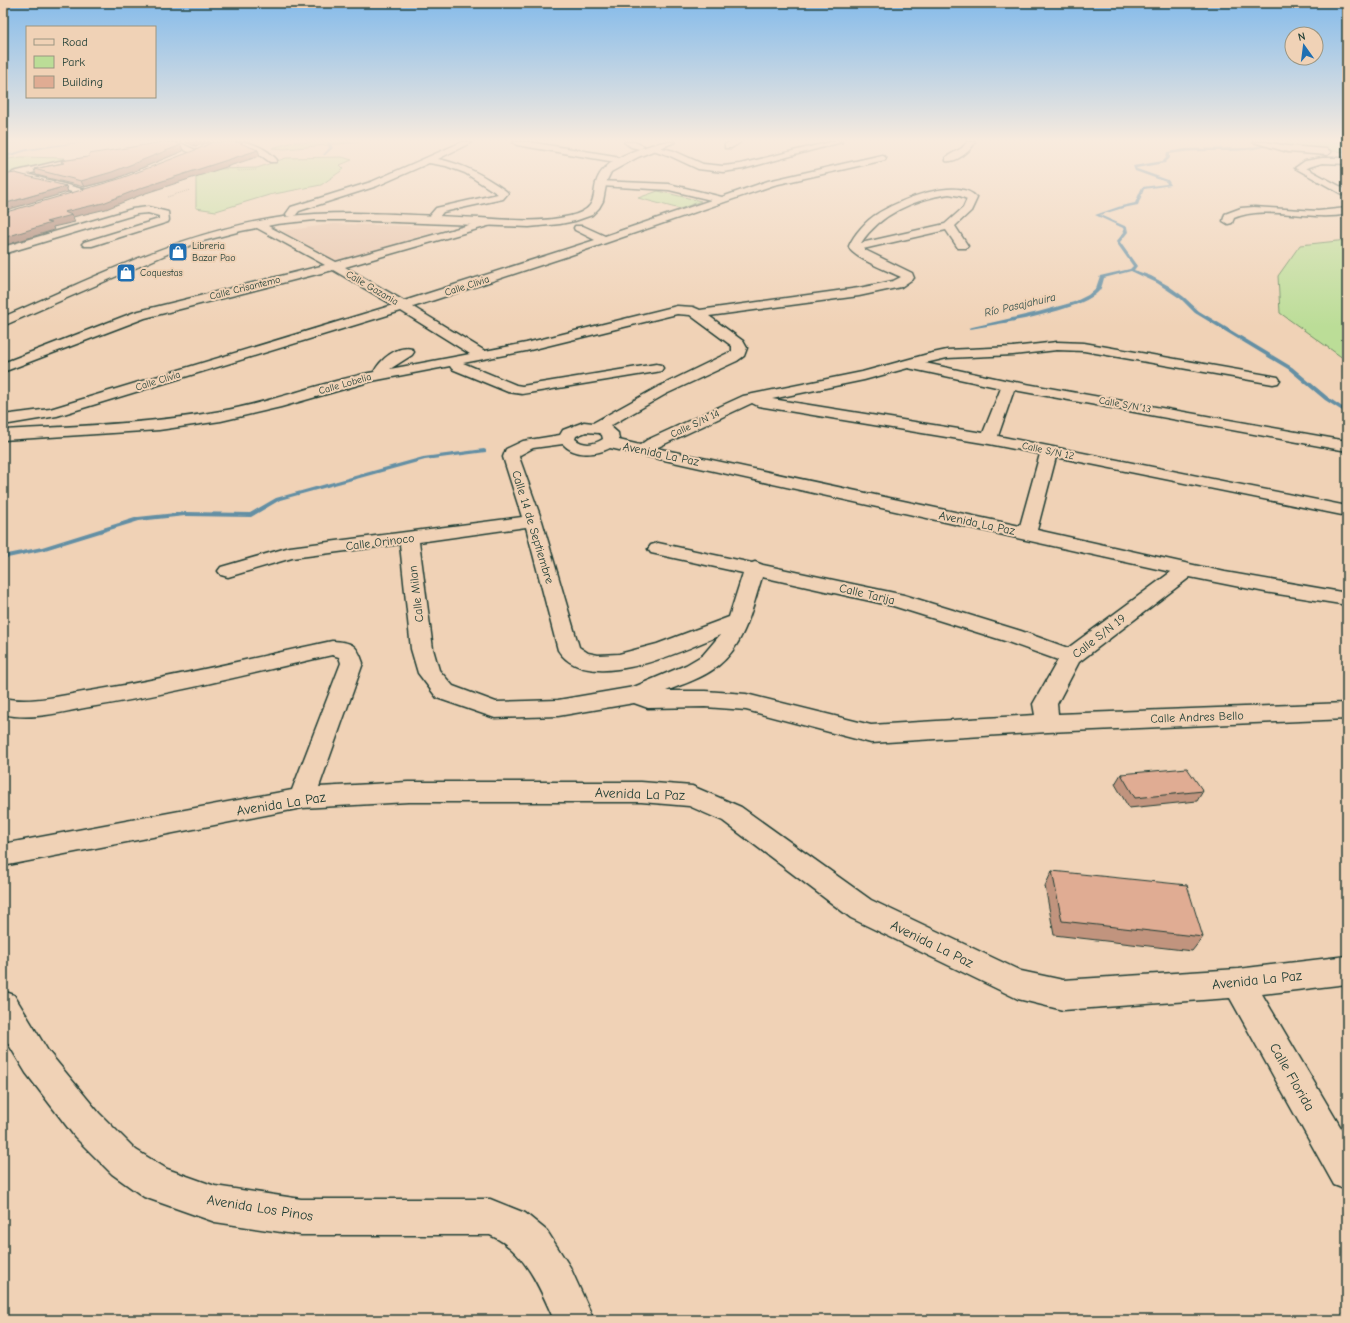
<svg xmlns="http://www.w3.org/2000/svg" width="1350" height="1323" viewBox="0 0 1350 1323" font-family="'Comic Neue',sans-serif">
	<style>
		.built { fill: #e7c4aa }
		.green { fill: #bbdd97; stroke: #6d8d66 }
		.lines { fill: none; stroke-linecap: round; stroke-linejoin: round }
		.stream { fill: #638fa4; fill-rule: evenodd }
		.minor-casing { stroke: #1f3d34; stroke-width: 3 }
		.major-casing { stroke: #1f3d34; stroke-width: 3 }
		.path { stroke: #1f3d34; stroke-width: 1; stroke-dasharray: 0.5 1.5; stroke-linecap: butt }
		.minor { fill: #f0d2b6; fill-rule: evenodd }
		.major { fill: #f0d2b6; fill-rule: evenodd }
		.wall { fill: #c1947e; stroke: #1f3d34 }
		.shaded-wall { fill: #9d7867; stroke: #1f3d34 }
		.building { fill: #e0ac93; stroke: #1f3d34 }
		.labels { text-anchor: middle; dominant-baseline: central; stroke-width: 4; stroke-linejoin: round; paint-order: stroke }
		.far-poi-label { font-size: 10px; fill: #1f3d34; stroke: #f0d2b6; text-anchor: start }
		.far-street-label { font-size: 10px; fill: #1f3d34; stroke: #f0d2b6 }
		.far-water-label { font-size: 11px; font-style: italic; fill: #2a4b47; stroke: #f0d2b6 }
		.street-label { font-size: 12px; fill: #1f3d34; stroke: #f0d2b6 }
		.near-street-label { font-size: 14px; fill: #1f3d34; stroke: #f0d2b6 }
	</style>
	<rect width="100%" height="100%" fill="#f0d2b6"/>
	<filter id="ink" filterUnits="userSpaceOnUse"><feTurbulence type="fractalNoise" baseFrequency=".025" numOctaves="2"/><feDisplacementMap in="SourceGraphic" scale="8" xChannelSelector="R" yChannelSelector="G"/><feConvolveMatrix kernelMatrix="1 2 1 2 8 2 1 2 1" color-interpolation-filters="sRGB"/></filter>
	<g filter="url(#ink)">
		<path class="built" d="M334,224L408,226L445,229L337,261L282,231Z"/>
		<path class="green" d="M293,142H359L285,149L272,148Z
			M1290,142H1347V152L1293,148L1278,145Z
			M21,157L65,158L54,164L3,177V160Z
			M342,157L352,160L340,165L344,169L321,185L269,195L216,211L196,208V173L215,169L257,168L286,158Z
			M658,191L701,201L680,209L638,198Z
			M1347,240V361L1280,313L1278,276L1300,245Z"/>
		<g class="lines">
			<path class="stream" d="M78,142H83L27,151L3,158V156L27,149Z
				M327,142H330L333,148L325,155H323L329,148Z
				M1276,142H1280C1246,157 1205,147 1170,154V158L1165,163L1136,168L1137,169L1168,180L1171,185L1144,189L1138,205L1123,208L1100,215L1127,227L1128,232L1120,242L1137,266L1134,270L1151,276L1169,286L1184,297L1199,311L1292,367L1329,398L1347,410V414L1325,400L1288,369L1195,313L1181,299L1157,283L1131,271L1104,278C1103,282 1102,286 1100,290C1084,311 998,324 970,329L968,328L1038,312L1074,302L1088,295L1096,288L1100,276L1130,269L1133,266L1116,242L1124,232L1123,228L1095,215L1121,206L1135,203L1142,187L1167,184L1166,182L1135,171L1133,166L1163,161L1166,158L1167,152L1185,149L1248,148Z
				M484,449L486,450V452L425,460L280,500L251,517L185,516L139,521L45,550L3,559V555L42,547L138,517L185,512L250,513L276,498L423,457Z"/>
			<defs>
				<path id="minor" d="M168,142H178L200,152L196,155L193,154Z
					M236,142C249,140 268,149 277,160L276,162H270L259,154Z
					M462,142H472L438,159C464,164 485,176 506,191L508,193L503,199L443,212L439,217H431L430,215L436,208L498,194L465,173L446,166L429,163L377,186L299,211L295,216H287L286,214L291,207L371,182Z
					M513,142H529L615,156L619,159L615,162L517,145Z
					M624,142H634L644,146L640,149L631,147Z
					M731,142H741L731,148H725V144Z
					M830,142H842L743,169L723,172L698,169L668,155L647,148L651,145L674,151L703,164L723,166L740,164Z
					M967,142H975C971,151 956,163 946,161V157L962,148Z
					M1253,142H1266L1288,146L1327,149L1331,152L1327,155L1288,152Z
					M882,155L886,158L885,160L774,185L568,256L413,307L485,351L526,343L677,306L693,307L700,310L859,288L893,281L901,277C891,272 848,256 849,246C854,234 867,220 877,214C897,201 958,175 977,198L971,211L955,226L968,246L966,248H958L946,230L863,249L912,273L914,278L901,287L859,296L709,316L743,341L747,348L744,356L737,361L666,394L610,426L618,433L619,440L640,445L647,440L743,396L862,372L928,354L947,350L1013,347L1057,342L1084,343L1278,377L1280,380L1278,383L1273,384L1084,351L1057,350L1013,355L947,358L925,363L1009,381L1347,441V451L1014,390L998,436L1347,506V516L1056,457L1037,530L1225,572L1347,593V605L1265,592L1190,577L1079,662L1057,704L1058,714L1347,703V719L1048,732L871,743L746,710L705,707L648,708L634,703L558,716L495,718L437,698L418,673L411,649L400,544L292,558L228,577L221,575L218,571L221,567L290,547L522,517L503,457L506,449L523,441L560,435L563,430L584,422L593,423L656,388L732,351V346L690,315L677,314L526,351L463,363L516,385L522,386L656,364L661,365L663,368L661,371L656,372L522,394L508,392L452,369L450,366L372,381L281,407L221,421L159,430L3,440V430C76,426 149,424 221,411C273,402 322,382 374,372C380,360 397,345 412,349L414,352L412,355L390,369L470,354L401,311L57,416L3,425V415L50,409L393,305L333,270L145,318L3,372V363L135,312L325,265L257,228L256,226L261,221H269L270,223L268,226L336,262L487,220H495L496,222L495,224L345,267L404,301L595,240L575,230L574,228L575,226H583L605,236L711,200L669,190L601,186L596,183L598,181L669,184L722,197L768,181ZM949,194L960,196L967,199L963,208L945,224L861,243C880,214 915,199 949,194ZM908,368L1001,388L983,433L772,399L864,380ZM752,403L758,406L989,444L1040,454L1020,526L656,448ZM586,432L599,433L602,435L603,439C594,445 583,446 575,439L576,436ZM563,444C574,457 597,455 610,448L1171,572L1068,648L1021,631L904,595L763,565L755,562L752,563L658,543L651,545L648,549L651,553L743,573L729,617L657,644L619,654L598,655L588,653L579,647L542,521L519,457L520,455L533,448ZM526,527L558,650C587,696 683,651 720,635L703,655L686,665L634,687L558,700L496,702L453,686L439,670L433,649L419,542ZM762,577L893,606L1005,641L1058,660L1033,704L1035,715L871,725L746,694L705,691H666C683,684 704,678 719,665C745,644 752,608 762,577Z
					M1322,158H1347V164L1322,163L1306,168L1347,190V197L1295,168L1305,161Z
					M64,160L68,163L67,165L27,174L89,191L91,193L89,195H83L13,176L11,174L13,172Z
					M148,207L168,212L169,220L168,222L92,246H84L82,244L84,242L159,219V216L148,213L137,214L3,254V247L132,209Z
					M1254,207L1318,211L1347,208V214C1310,222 1267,204 1234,218L1232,223L1228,224L1223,221L1225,214L1241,208Z
					M332,641C351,642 357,644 363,663L319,787L408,782H641L692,786L741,807L871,900L1021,971L1063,980L1238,969L1347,956V984L1262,994L1347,1138V1190L1334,1185L1230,998L1063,1010L1018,999L851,918L723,821L689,806L641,802H408L302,808L3,866V844L292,790L341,663L339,657L332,655C252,673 172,694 90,707C61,712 32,721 3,714V698C32,704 61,695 90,691C172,678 252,658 332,641Z
					M3,991L14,995L48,1051L99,1113L136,1150L167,1169L215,1186L301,1199H490L525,1213L547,1231L570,1267L594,1320H554C540,1288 525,1250 490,1235H301L215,1222L144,1197L112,1174L75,1137L26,1073L3,1035Z"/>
				<path id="major" d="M663,142H675L638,157L611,172L607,180L603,201L599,208L592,215L575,221L560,224L529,227L343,220H315L277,224L241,231L203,241L172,252L3,326V317C103,274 204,220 315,214C370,211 426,216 480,218C510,220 541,223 570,216C607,207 585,187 605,168C619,154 644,147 663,142Z"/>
			</defs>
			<use href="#minor" class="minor-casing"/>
			<use href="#major" class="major-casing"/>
			<path class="path" d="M1344,142H1347
				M3,145L19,142
				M238,166V171L257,170
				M167,197L190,190"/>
			<use href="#minor" class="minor"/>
			<use href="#major" class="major"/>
		</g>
		<path class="wall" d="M185,142H210L195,146Z
			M181,145L183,151L115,179L84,187L36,175L34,169L62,163L61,161Z
			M1121,774L1203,791L1197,801L1129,808L1115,784Z
			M1052,871L1203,937L1192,951L1054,935L1045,886Z"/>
		<path class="shaded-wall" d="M193,142H210L195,146Z
			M181,145L183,151L115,179L84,187L81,181Z
			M258,150L260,156L146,193L106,209L73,217L75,222L53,227L54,230L3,246V238L46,222L64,212Z
			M66,186L68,192L3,211V204Z"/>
		<path class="building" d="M163,142H174L181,145L112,172L81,181L34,169L64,163L61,161L88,157L89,154Z
			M213,142H243L240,143L258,150L144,187L103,203L64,212L72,215L46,222L51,223L3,238V213L119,179L198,149Z
			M15,173L66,186L3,204V188L8,187L3,186V175Z
			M1187,768L1203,791L1135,798L1121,774Z
			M1052,871L1187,885L1203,937L1062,921Z"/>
	</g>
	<linearGradient id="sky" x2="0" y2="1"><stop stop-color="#85bbea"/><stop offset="0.43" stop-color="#f8ebde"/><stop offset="1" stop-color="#f8ebde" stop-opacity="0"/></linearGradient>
	<rect width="1350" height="327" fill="url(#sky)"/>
	<defs>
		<symbol id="shop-square" viewBox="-11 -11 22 22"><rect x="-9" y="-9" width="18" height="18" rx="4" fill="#1f6fb2" stroke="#f0d2b6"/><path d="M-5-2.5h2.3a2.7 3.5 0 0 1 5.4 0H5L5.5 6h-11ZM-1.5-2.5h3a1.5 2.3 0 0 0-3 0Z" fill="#fff"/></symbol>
	</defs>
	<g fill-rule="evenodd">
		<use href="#shop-square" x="167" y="241" width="22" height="22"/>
		<use href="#shop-square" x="115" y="262" width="22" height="22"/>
	</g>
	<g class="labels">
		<g class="far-poi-label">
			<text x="192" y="246">Libreria<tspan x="192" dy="12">Bazar Pao</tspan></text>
			<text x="140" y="273">Coquestas</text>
		</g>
		<g class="far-street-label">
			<text transform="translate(467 286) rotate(-18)">Calle Clivia</text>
			<text transform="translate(245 288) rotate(-14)">Calle Crisantemo</text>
			<text transform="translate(372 288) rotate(30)">Calle Gazania</text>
			<text transform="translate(158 381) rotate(-17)">Calle Clivia</text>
			<text transform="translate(345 384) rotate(-16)">Calle Lobelia</text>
			<text transform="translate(1125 405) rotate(10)">Calle S/N 13</text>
			<text transform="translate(695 424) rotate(-25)">Calle S/N 14</text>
			<text transform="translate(1048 451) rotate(12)">Calle S/N 12</text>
		</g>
		<g class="far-water-label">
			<text transform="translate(1020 305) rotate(-13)">Río Pasajahuira</text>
		</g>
		<g class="street-label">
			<text transform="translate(661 454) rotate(12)">Avenida La Paz</text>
			<text transform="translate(977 523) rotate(12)">Avenida La Paz</text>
			<text transform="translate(533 527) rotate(73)">Calle 14 de Septiembre</text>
			<text transform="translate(380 542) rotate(-7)">Calle Orinoco</text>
			<text transform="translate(416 594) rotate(-97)">Calle Milan</text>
			<text transform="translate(867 594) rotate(13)">Calle Tarija</text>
			<text transform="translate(1099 636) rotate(-38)">Calle S/N 19</text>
			<text transform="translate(1197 717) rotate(-2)">Calle Andres Bello</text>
		</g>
		<g class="near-street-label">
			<text transform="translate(640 794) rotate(2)">Avenida La Paz</text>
			<text transform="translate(281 804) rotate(-9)">Avenida La Paz</text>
			<text transform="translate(932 944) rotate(26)">Avenida La Paz</text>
			<text transform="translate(1257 980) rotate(-6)">Avenida La Paz</text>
			<text transform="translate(1292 1077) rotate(60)">Calle Florida</text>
			<text transform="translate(260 1208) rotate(9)">Avenida Los Pinos</text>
		</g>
	</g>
	<rect width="1350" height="1323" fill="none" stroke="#f0d2b6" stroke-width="16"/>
	<rect x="8" y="8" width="1334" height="1307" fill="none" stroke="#1f3d34" stroke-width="1.5" filter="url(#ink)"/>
	<rect x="26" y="26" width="130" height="72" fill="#f0d2b6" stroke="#9c9682"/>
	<rect x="34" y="39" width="20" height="6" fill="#f0d2b6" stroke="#9c9682"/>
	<text x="62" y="46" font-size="12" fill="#1f3d34">Road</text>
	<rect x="34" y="56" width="20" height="12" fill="#bbdd97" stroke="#9c9682"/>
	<text x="62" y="66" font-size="12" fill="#1f3d34">Park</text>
	<rect x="34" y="76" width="20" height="12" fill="#e0ac93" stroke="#9c9682"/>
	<text x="62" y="86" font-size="12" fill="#1f3d34">Building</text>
	<g transform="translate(1304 46) rotate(346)"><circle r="19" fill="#f0d2b6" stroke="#9c9682"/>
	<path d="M0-3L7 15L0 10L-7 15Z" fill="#1f6fb2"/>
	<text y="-6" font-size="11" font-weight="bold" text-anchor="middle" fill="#1f3d34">N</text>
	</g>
</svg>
